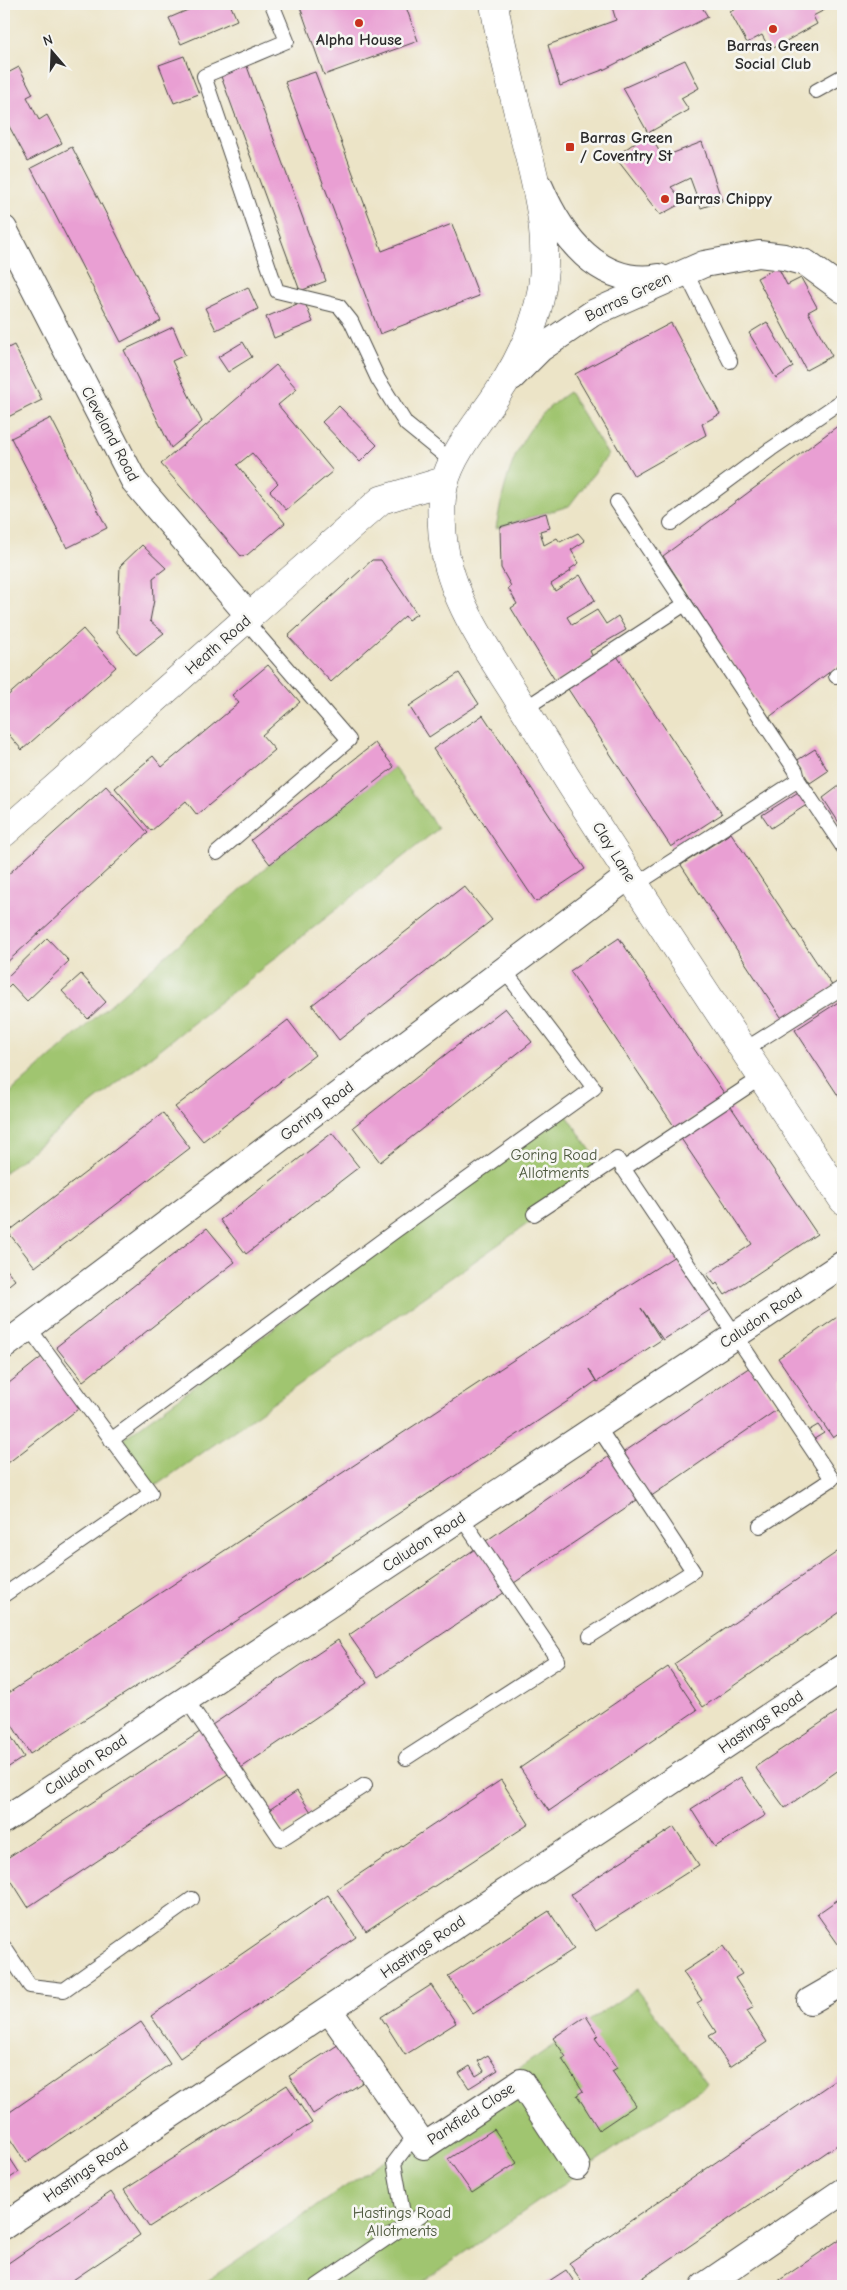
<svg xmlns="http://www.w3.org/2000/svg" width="847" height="2290" viewBox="0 0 847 2290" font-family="'Comic Neue',sans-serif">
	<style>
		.green { fill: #a0c56f; stroke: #66784d }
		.building { fill: #e99fd3 }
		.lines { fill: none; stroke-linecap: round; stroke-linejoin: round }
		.lane-casing { stroke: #484742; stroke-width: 16 }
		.street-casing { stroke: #484742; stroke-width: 28 }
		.secondary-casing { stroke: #484742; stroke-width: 29 }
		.lane { stroke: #fff; stroke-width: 14 }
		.street { stroke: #fff; stroke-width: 26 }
		.secondary { stroke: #fff; stroke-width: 28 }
		.poi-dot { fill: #c8321e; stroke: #f6f6f2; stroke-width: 2 }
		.labels { text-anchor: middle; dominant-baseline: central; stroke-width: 5; stroke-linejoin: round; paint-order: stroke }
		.poi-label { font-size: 16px; font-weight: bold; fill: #2b2b2b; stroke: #f6f6f2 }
		.street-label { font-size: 16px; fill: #2b2b2b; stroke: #f6f6f2 }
		.park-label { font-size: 16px; fill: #4e593f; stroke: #f6f6f2 }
	</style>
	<rect width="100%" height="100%" fill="#f6f6f2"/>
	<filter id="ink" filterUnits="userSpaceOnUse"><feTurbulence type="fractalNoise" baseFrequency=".02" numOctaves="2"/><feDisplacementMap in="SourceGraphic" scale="10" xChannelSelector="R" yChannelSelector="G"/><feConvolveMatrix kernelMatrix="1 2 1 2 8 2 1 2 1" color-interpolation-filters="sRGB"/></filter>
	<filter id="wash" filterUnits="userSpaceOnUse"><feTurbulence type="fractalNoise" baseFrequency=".0096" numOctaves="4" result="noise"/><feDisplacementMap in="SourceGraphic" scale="20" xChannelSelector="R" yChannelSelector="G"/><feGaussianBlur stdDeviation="1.12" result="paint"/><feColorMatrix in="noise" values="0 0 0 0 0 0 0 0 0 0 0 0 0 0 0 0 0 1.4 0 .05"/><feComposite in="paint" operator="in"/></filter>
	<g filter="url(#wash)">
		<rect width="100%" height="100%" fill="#ece4c7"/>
		<path class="green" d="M569,392L608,455L569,506L496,528C506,472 519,425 569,392Z
			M394,767L438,829L4,1173V1098L270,864Z
			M566,1114L604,1170L151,1489L120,1441Z
			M636,1989L707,2084L417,2286H199Z"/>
		<g id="blocks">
			<path class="building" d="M202,4H230L237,20L181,44L169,18Z
				M299,4H405L418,41L324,75Z
				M611,4H700L708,17L605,69L560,86L548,45L616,20Z
				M744,4H836L813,16L817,24L770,50L762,35L747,43L730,12Z
				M184,56L199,94L174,103L159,65Z
				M685,60L699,88L681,98L689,110L648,133L623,88Z
				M245,61L326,281L300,291L219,71Z
				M19,67L33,94L27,97L39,120L47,115L62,143L28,161L4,117V75Z
				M315,72L382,251L452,224L479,296L380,334L285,82Z
				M648,133L663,157L702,142L722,201L701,208L690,178L671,187L684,202L660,215L615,157Z
				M72,147L161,321L121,342L31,168Z
				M778,267L787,285L801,278L817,307L808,312L832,356L806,370L757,278Z
				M248,287L258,309L216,330L205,308Z
				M304,301L313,322L274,338L266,317Z
				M767,322L793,367L776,378L749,333Z
				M671,323L720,414L702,424L706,435L634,476L575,374Z
				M173,327L185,355L172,361L202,422L171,448L124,350Z
				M243,342L252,357L228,372L218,357Z
				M14,345L42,400L4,419V350Z
				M276,365L297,389L278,405L333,471L286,510L270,491L278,483L252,453L237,465L285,523L247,555L241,556L161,464Z
				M339,406L377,445L360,462L322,422Z
				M51,418L107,528L67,548L11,438Z
				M843,422V662L768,718L663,556Z
				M546,513L550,528L540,531L544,545L557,538L560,542L578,533L585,541L571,550L579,563L570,569L571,571L551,584L555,591L580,575L595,600L567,617L572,625L597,610L606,624L618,616L626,630L590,651L594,659L556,682L511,608L517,604L508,588L511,586L501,568L500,527Z
				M142,545L166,568L153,578L154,600L150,621L164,633L136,655L117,632L120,566Z
				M372,560H381L417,614L408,620L405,616L331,682L288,636Z
				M83,629L116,667L22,750L4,729V699Z
				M617,656L722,814L671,847L568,689Z
				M268,665L300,702L262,735L275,750L197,815L186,801L151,831L115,788L153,756L162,767L239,703L232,695Z
				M459,673L479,704L429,737L409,706Z
				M483,715L585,869L536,902L433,749Z
				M375,743L394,767L270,864L251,840Z
				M815,749L828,771L810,783L796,761Z
				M843,783V829L823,798Z
				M106,786L148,833L4,965V878Z
				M800,791L808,804L771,828L762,815Z
				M731,833L833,987L783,1020L681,865Z
				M464,886L492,920L339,1040L312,1005Z
				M47,938L69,961L27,1001L11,984L4,991V980Z
				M619,938L726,1096L676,1129L570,971Z
				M81,974L106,1002L88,1019L62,991Z
				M843,999V1103L795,1030Z
				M505,1008L532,1042L380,1162L353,1127Z
				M288,1020L315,1055L203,1141L175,1107Z
				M729,1104L817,1234L725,1295L717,1283L715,1285L707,1274L752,1244L680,1137Z
				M163,1113L190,1148L35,1267L8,1232Z
				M332,1133L359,1167L246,1254L220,1220Z
				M207,1228L235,1262L83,1381L56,1347Z
				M675,1256L710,1310L663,1340L641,1308L661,1340L597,1382L589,1369L596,1381L574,1397L170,1665L30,1754L4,1712V1696L562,1328Z
				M4,1266L15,1280L4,1289Z
				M843,1313V1431L833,1438L778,1358Z
				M43,1356L82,1406L4,1466V1387Z
				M750,1367L778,1409L650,1497L621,1454Z
				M818,1425L824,1433L811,1441L806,1432Z
				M611,1455L640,1498L511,1585L483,1543Z
				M478,1547L508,1590L378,1677L349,1635Z
				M843,1548V1610L703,1707L674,1664Z
				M338,1640L367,1683L238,1770L209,1727Z
				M668,1667L697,1710L549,1811L520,1768Z
				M843,1708V1767L785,1808L755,1767Z
				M4,1725L24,1757L4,1770Z
				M203,1730L231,1772L28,1907L4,1869V1860Z
				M741,1777L766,1815L715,1847L691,1809Z
				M501,1780L529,1824L366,1931L337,1889Z
				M297,1791L311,1812L283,1831L269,1810Z
				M674,1827L699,1865L595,1931L571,1894Z
				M328,1895L356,1937L180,2058L151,2016Z
				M843,1896V1951L817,1914Z
				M549,1911L574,1949L473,2014L448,1976Z
				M723,1946L742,1974L735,1978L754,2007L747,2011L767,2042L730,2067L709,2036L716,2032L697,2003L702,2000L683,1972Z
				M431,1985L456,2023L405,2055L381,2017Z
				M586,2016L598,2035L595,2038L617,2068L612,2071L636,2105L599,2130L577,2095L583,2091L562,2059L566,2057L553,2038Z
				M141,2022L170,2064L26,2163L4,2130V2116Z
				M344,2041L368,2079L313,2114L289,2076Z
				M488,2055L498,2070L469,2088L459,2073L470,2066L476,2076L484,2071L478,2061Z
				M843,2075V2141L631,2286H585L569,2263Z
				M287,2085L312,2123L149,2227L124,2190Z
				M494,2129L517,2163L472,2193L448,2159Z
				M4,2149L19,2172L4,2182Z
				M111,2192L140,2235L64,2286H4V2266Z
				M843,2237V2286H771L790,2273Z
				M566,2270L577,2286H541L546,2283Z"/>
		</g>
	</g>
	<g filter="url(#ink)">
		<use href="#blocks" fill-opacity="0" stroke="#484742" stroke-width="1"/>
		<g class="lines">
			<defs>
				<path id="lane" d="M272,4L287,41L204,76L277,291L339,306L351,321L378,379L406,424L454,463
					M816,91L843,76
					M685,271L730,361
					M617,502L685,604
					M671,523L771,449L843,400
					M836,676L843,671
					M524,709L685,604L796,771L798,780L843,847
					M217,853L349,740L246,621
					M635,885L798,780
					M744,1050L843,987
					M623,1169L762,1077
					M534,1214L617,1159L832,1479L760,1526
					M111,1440L395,1231L594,1088L504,970
					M4,1595L151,1493L29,1328
					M590,1636L693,1571L598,1427
					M186,1699L281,1839L365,1785
					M406,1758L558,1660L461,1517
					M4,1947L30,1986L64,1990L192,1899
					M405,2225L394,2163L416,2134
					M317,2286L421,2215"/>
				<path id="street" d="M540,187C561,236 599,288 659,277
					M4,229L134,481L250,617
					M512,377L540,349L593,313L704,264L759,254L784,257L806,263L843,290
					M4,1346L629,876
					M4,1820L843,1264
					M810,2001L843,1982
					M329,2010L424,2146L521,2082L577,2167
					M4,2226L843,1667
					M704,2286L843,2191"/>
				<path id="secondary" d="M494,4C501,46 512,87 522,129C538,190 555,252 536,314C528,342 514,369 498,393C480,420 451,454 444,485C441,498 441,513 442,526C444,586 481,641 513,691C531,720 549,748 566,777C656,919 750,1059 843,1200
					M4,833L381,500L444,481"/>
			</defs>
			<use href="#lane" class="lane-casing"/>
			<use href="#street" class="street-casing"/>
			<use href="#secondary" class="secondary-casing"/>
			<use href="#lane" class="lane"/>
			<use href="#street" class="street"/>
			<use href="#secondary" class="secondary"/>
		</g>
	</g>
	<g class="poi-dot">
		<circle cx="359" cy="23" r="5"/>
		<circle cx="773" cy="29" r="5"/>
		<rect x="565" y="142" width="10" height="10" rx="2.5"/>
		<circle cx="665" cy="199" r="5"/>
	</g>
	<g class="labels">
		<g class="poi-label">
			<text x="359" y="40">Alpha House</text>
			<text x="773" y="46">Barras Green<tspan x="773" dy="18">Social Club</tspan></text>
			<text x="580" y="138" text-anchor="start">Barras Green<tspan x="580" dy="18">/ Coventry St</tspan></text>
			<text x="675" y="199" text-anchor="start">Barras Chippy</text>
		</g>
		<g class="street-label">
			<text transform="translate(628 297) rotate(-26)">Barras Green</text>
			<text transform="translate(110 434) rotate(62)">Cleveland Road</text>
			<text transform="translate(218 645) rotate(-41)">Heath Road</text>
			<text transform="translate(614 852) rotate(58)">Clay Lane</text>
			<text transform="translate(317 1111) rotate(-37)">Goring Road</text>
			<text transform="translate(761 1318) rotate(-34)">Caludon Road</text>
			<text transform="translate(424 1542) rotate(-33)">Caludon Road</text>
			<text transform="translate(761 1722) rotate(-34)">Hastings Road</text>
			<text transform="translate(86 1765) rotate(-34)">Caludon Road</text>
			<text transform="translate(423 1947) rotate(-34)">Hastings Road</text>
			<text transform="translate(471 2114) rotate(-33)">Parkfield Close</text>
			<text transform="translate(86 2171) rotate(-34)">Hastings Road</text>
		</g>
		<g class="park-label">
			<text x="554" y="1155">Goring Road<tspan x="554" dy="18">Allotments</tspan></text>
			<text x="402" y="2213">Hastings Road<tspan x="402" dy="18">Allotments</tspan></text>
		</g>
	</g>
	<rect width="847" height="2290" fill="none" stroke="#f6f6f2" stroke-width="20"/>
	<g transform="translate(52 52) rotate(341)" stroke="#f6f6f2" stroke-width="4" paint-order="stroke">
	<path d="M0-4L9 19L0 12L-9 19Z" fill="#2b2b2b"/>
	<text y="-8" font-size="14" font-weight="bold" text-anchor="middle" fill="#2b2b2b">N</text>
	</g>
</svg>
